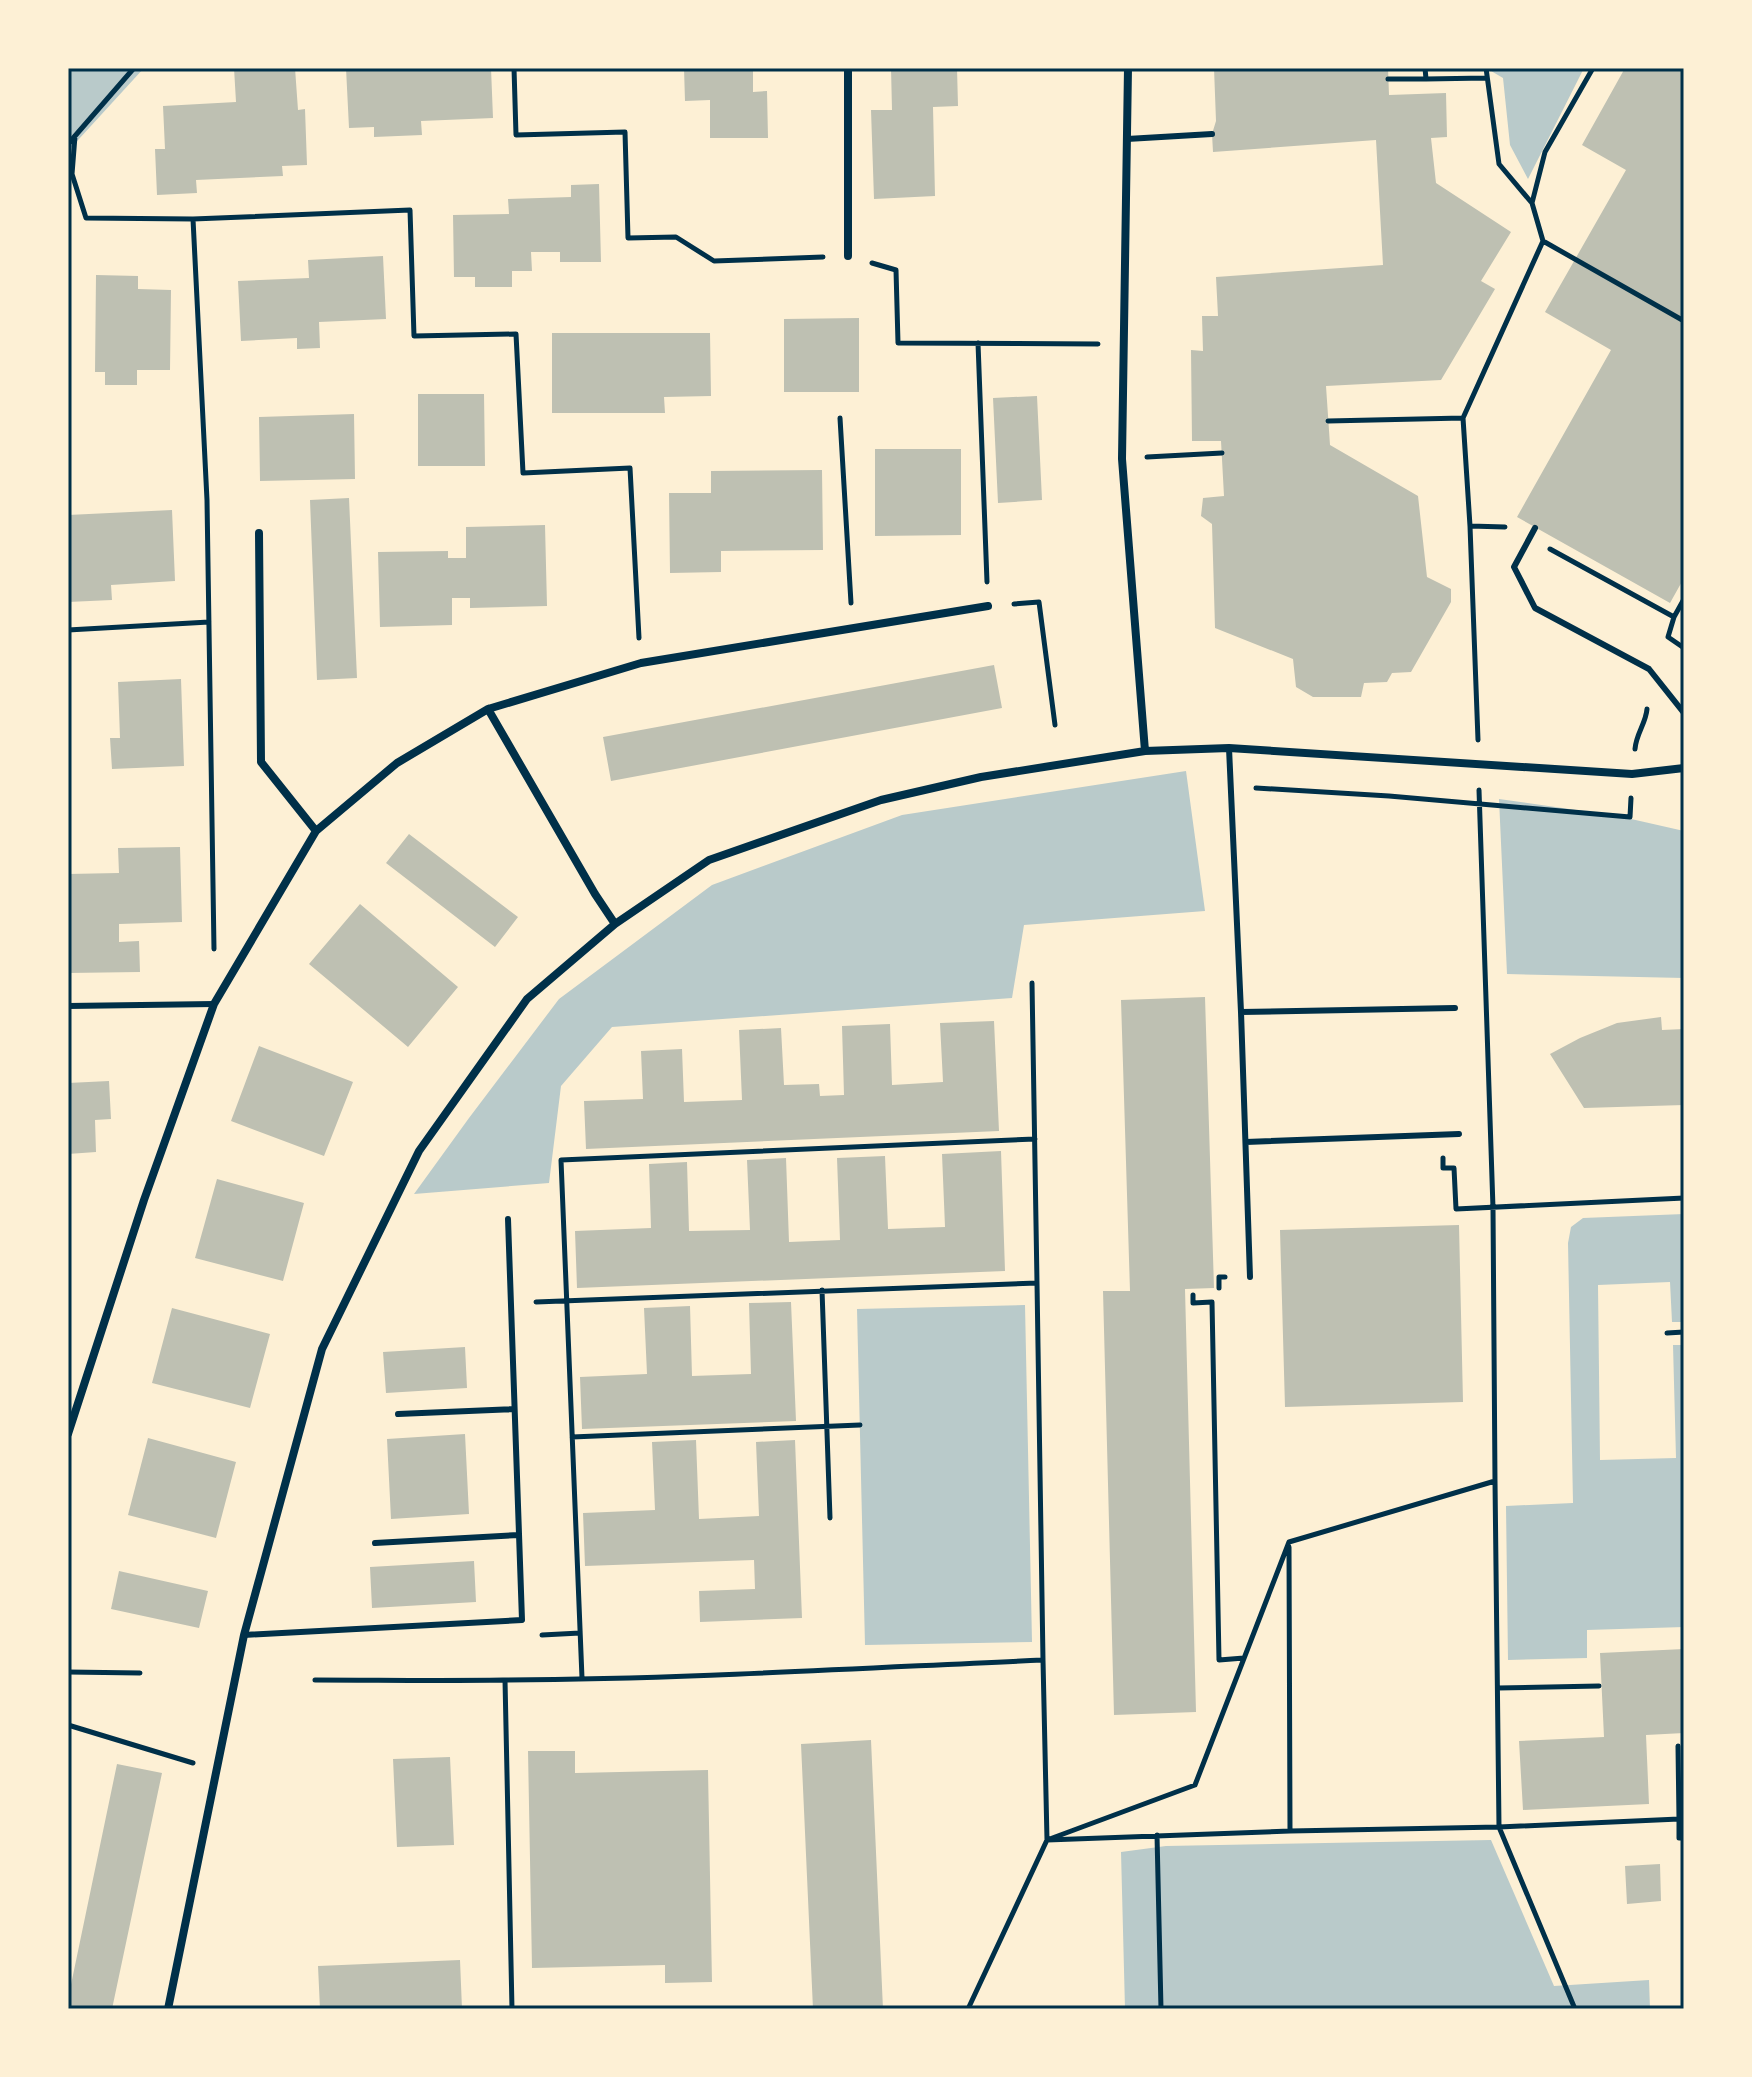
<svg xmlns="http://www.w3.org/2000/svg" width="1752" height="2077" viewBox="0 0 1752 2077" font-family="Overpass,sans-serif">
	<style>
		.green { fill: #b9caca }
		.building { fill: #bec0b2 }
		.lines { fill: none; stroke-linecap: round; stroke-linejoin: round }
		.path { stroke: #003049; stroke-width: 5 }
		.service { stroke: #003049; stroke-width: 6 }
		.minor { stroke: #003049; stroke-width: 8 }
		.neatline { fill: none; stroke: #003049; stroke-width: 3 }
	</style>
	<rect width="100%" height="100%" fill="#fdf0d5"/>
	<path class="green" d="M68,68H144L68,151Z
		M1486,68H1584L1528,179L1510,145L1503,78Z
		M1186,771L1205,911L1024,925L1012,998L612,1027L561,1086L549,1183L414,1194L469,1118L559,999L712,885L902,815Z
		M1499,799L1618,816L1684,831V978L1507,974Z
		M1684,1214V1322H1672L1670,1282L1598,1285L1600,1460L1676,1458L1673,1345H1684V1627L1587,1630V1658L1508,1660L1506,1506L1573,1503L1568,1243L1571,1227L1583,1218Z
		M1025,1305L1032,1642L865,1645L857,1309Z
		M1491,1840L1554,1986L1649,1980L1650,2009H1125L1121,1852L1166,1846Z"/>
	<path class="building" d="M234,68H295L298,110L305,109L307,165L282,166L283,176L196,180L197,193L157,195L155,149H165L163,106L236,102Z
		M346,68H491L493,118L421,121L422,135L374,137V127L349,128Z
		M684,68H753V92L767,91L768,138H710V100L685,101Z
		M891,68H957L958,106L933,107L935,196L874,199L871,110H892Z
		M1214,68H1388L1389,95L1446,93L1447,137L1431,138L1436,183L1511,232L1481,281L1495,289L1441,380L1326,386L1330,445L1418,496L1427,577L1451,589V602L1411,672L1392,673L1387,682L1364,683L1361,697H1313L1296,687L1293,659L1215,628L1212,524L1201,516L1203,498L1224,496L1221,441H1192L1191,350L1203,351L1202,316H1218L1216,277L1383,265L1376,140L1213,152L1212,134L1216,121Z
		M1625,68H1684V578L1670,603L1517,517L1611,350L1545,312L1626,170L1582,145Z
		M599,184L601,262H560V252H531L532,271H512V287H475V277H454L453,215L509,214L508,199L571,197V185Z
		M383,256L386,319L319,322L320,348L297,349V338L241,341L238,281L309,278L308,260Z
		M96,275L138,276V289L171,290L170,370H137V385H105V372H95Z
		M859,318V392H784V319Z
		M552,333H710L711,396L664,397L665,413H552Z
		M418,394H484L485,466H418Z
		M1037,396L1042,500L998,503L993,398Z
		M354,414L355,479L260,481L259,417Z
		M875,449H961V535L875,536Z
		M822,470L823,550L721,551V572L670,573L669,493H711V471Z
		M349,498L357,678L317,680L310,500Z
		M172,510L175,581L111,585L112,600L68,602V515Z
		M545,525L547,606L470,608V598H452V625L380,627L378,552L448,551V558H466V527Z
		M994,665L1002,708L611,781L603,737Z
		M181,679L184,766L112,769L110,738H120L118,682Z
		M409,834L518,917L495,947L386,863Z
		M180,847L182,922L119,924V942L139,941L140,972L68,973V874L119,873L118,848Z
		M360,904L458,987L408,1047L309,964Z
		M1205,997L1214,1288L1185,1289L1196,1712L1114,1715L1103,1291H1130L1121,1000Z
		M1661,1017L1662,1030L1684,1029V1105L1584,1108L1550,1054L1580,1038L1617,1023Z
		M994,1021L999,1131L586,1149L584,1101L643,1099L641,1051L682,1049L684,1102L742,1100L739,1030L781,1028L784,1085L819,1084L820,1096L844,1095L842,1026L890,1024L892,1085L943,1082L940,1023Z
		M259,1046L353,1082L324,1156L231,1121Z
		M109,1081L111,1119L95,1120L96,1152L68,1154V1083Z
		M1001,1151L1005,1271L577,1288L575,1231L651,1228L649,1164L687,1162L689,1231L750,1230L747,1160L786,1158L789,1242L840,1240L837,1158L885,1156L888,1229L945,1227L942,1154Z
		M217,1179L304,1203L283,1281L195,1258Z
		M1459,1225L1463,1402L1285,1407L1280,1230Z
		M791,1302L796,1421L582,1429L580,1377L647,1374L644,1308L690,1306L692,1376L751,1374L749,1303Z
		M172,1308L270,1334L250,1408L152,1383Z
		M465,1347L467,1388L386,1393L383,1352Z
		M465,1434L469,1514L391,1519L387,1439Z
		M148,1438L236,1462L216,1538L128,1515Z
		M696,1440L699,1519L759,1516L756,1442L795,1440L802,1618L700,1622L699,1591L755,1589L754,1560L585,1566L583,1513L655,1510L652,1442Z
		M474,1561L476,1602L372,1608L370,1567Z
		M119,1571L208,1591L199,1628L111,1609Z
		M1684,1649V1733L1646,1735L1649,1804L1523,1810L1519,1741L1604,1737L1600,1653Z
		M871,1740L883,2009H813L801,1744Z
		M528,1751H575V1773L708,1770L712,1982L665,1983V1965L532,1968Z
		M450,1757L454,1845L397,1847L393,1759Z
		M117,1764L162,1773L112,2009H68V1999Z
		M1660,1864L1661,1901L1627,1904L1625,1866Z
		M460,1960L462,2009H320L318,1966Z"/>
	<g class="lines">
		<path class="path" d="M514,68L516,135L625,132L628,238L676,237L714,261L823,257
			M1425,68L1426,79L1486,78
			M1486,68L1499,164L1531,202
			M1388,79H1426
			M75,136L72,174L86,218L193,219L410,210L414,336L516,334L523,473L630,468L639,638
			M68,144L134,68
			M193,219L207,500L214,949
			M1543,241L1684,321
			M872,263L896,270L898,343L1098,344
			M978,343L987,582
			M840,418L851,603
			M1328,421L1463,418
			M1147,457L1222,453
			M1470,526L1505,527
			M1550,549L1674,617L1668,637L1684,648
			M1014,604L1039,602L1055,725
			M1674,617L1684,599
			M68,630L209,622
			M1478,740L1470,526L1463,418L1543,241L1532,203L1545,152L1593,68
			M1635,749C1636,734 1646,723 1647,709
			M1256,788L1389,796L1630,817L1631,798
			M1032,983L1037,1283
			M1443,1158V1168H1454L1456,1209L1684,1198
			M1219,1288V1277H1225
			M822,1290L830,1518
			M1193,1295V1303L1212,1302L1219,1660L1244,1658
			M536,1302L1037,1283L1043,1660
			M1667,1333L1684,1332
			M572,1437L860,1425
			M1495,1481L1499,1827L1679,1819V1838H1684
			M1289,1547L1290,1831L1499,1827L1575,2009
			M542,1635L580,1633
			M68,1672L140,1673
			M582,1678L561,1160L1035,1139
			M315,1680C378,1680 441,1681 503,1680C683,1679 863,1668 1043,1660L1047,1840L1290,1831
			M505,1680L512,2009
			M1498,1688L1599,1686
			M68,1725L193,1763
			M1678,1746L1679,1819
			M1157,1835L1161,2009
			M968,2009L1047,1840L1195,1785L1289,1542L1495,1481L1493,1208L1479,790"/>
		<path class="service" d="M1127,139L1212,134
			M1535,528L1514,567L1535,608L1649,669L1684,713
			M1229,748L1241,1012L1250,1277
			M68,1006L214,1004
			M1241,1012L1455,1008
			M1246,1142L1459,1134
			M398,1414L514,1409
			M375,1543L519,1535
			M244,1635L522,1620L508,1219"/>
		<path class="minor" d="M1128,68L1122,459L1145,751
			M848,256V68
			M259,533L261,762L316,831
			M488,709L595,894L615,924
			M68,1434L144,1200L214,1004L316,831L397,763L488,709L641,663L988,606
			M168,2009L244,1635L322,1349L419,1151L527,999L615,924L709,860L881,800L981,777L1145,751L1229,748L1632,774L1684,768"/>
	</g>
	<rect width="1752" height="2077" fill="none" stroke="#fdf0d5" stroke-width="140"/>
	<rect x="70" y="70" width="1612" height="1937" class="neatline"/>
</svg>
